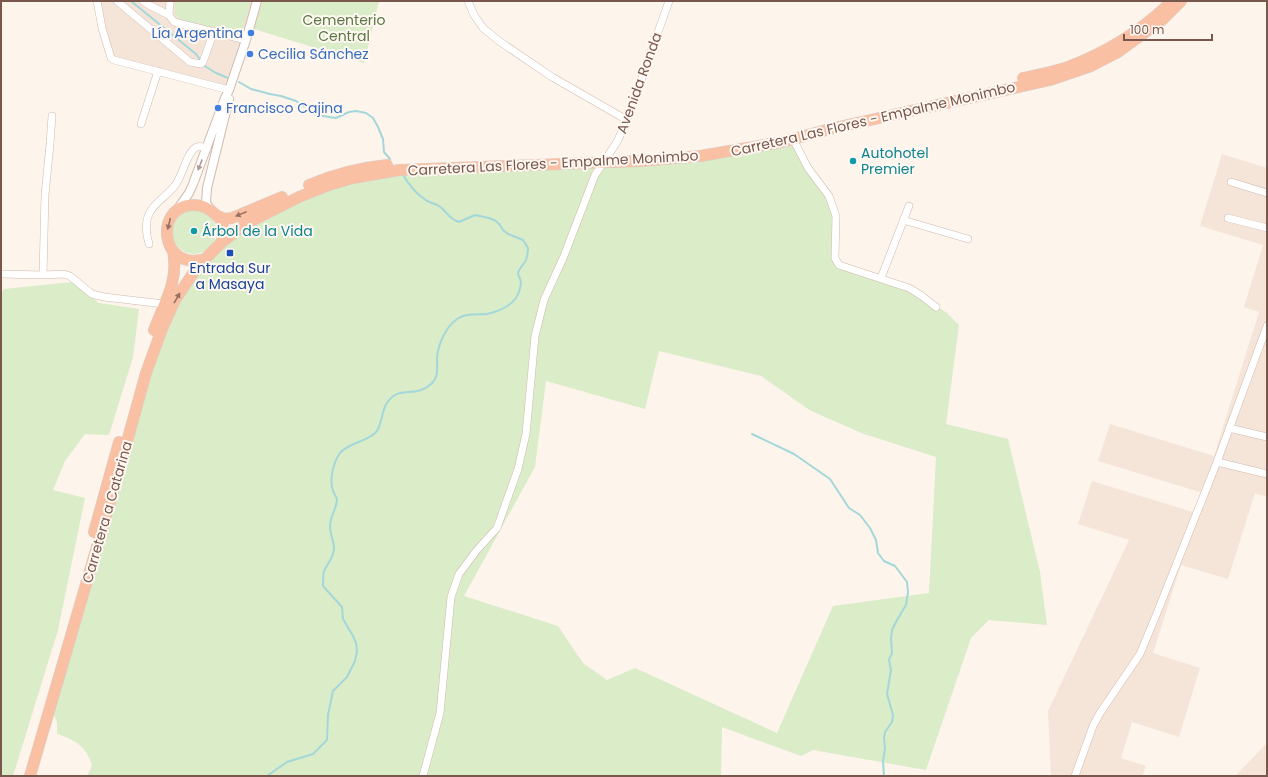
<svg xmlns="http://www.w3.org/2000/svg" width="1268" height="777" viewBox="0 0 1268 777" font-family="Poppins,sans-serif">
	<style>
		.residential { fill: #f5e5d9 }
		.green { fill: #daecc8; fill-rule: evenodd }
		.lines { fill: none; stroke-linecap: round; stroke-linejoin: round }
		.stream { stroke: #a4d7da; stroke-width: 2 }
		.minor-casing { stroke: #d0baaf; stroke-width: 8 }
		.tertiary-casing { stroke: #d0baaf; stroke-width: 10 }
		.trunk-casing { stroke: #d9d0cd; stroke-width: 12 }
		.minor { stroke: #fff; stroke-width: 7 }
		.tertiary { stroke: #fff; stroke-width: 8 }
		.trunk { stroke: #f9c0a3; stroke-width: 11 }
		.oneway { fill: #af9a94 }
		.oneway2 { fill: #997162 }
		.shop-dot { fill: #3f7fe0; stroke: #fff8f2; stroke-width: 1.5 }
		.culture-dot { fill: #0f9aa8; stroke: #fff8f2; stroke-width: 1.5 }
		.transit-dot { fill: #1a4fb4; stroke: #fff8f2; stroke-width: 1.5 }
		.labels { text-anchor: middle; dominant-baseline: central; stroke-width: 4; stroke-linejoin: round; paint-order: stroke }
		.park-label { font-size: 14px; fill: #587941; stroke: #fff8f2 }
		.shop-label { font-size: 14px; fill: #366cbe; stroke: #fff8f2; text-anchor: start }
		.street-label { font-size: 14px; fill: #79574c; stroke: #fff8f2 }
		.culture-label { font-size: 14px; fill: #0d838f; stroke: #fff8f2; text-anchor: start }
		.transit-label { font-size: 14px; fill: #164399; stroke: #fff8f2 }
	</style>
	<rect width="100%" height="100%" fill="#fdf4eb"/>
	<path class="residential" d="M94,1H379L364,63L255,27L234,88L111,58Z
		M1222,154L1267,168V497L1255,493L1228,579L1181,565L1153,653L1200,668L1179,737L1132,722L1121,758L1146,766L1142,776H1051L1048,711L1129,540L1078,524L1092,481L1196,513L1203,493L1098,461L1110,424L1214,456L1259,312L1244,307L1263,245L1200,226Z
		M1267,743V776H1235Z"/>
	<path class="green" d="M175,1H251L241,35L179,19L175,14Z
		M263,1H379L364,63L254,29Z
		M793,139L829,196L836,216L835,244L839,265L909,288L947,313L959,325L946,424L1008,439L1040,572L1047,625L989,620L971,638L926,770L813,750L801,756L722,727L721,776H87L92,766C87,746 75,740 57,734V722L50,707L168,314L221,243L299,197L399,170L640,161ZM659,351L761,376L811,411L864,434L936,457L929,593L833,606L777,733L635,668L607,680L583,663L558,626L464,596L535,467L546,381L645,409Z
		M172 232a22 22 0 1 1 44 0a22 22 0 1 1-44 0Z
		M73,282L99,303L139,309L133,357L109,435L85,434L65,461L53,490L85,498L58,630L13,776H1V293L4,289Z"/>
	<g class="lines">
		<path class="stream" d="M131,1L196,54L201,61
			M203,65L216,73L228,78
			M239,82L251,89L270,94L281,96L296,101L316,115L336,118L349,112L356,111L366,113L373,118L378,127L383,139L384,152L390,159
			M752,434L794,454L830,479L849,508L860,515L870,528L876,540L878,553L884,561L895,566L907,582L908,592L906,605L897,620L892,630L891,639L892,653L889,660L891,670L887,694L893,715L892,722L885,732L884,738L885,748L883,761L884,776
			M267,776L287,762L313,754L327,740L328,715L333,691L347,677L355,661L357,651L356,643L353,636L343,619L342,607L323,586C323,581 323,576 324,571C327,564 334,557 334,549C334,541 330,534 330,526C330,517 337,508 337,499C336,497 334,493 333,491C329,480 333,463 340,453C349,442 372,441 378,429C384,417 381,404 395,395C405,389 418,396 431,384C439,377 437,367 437,358C438,344 446,327 457,319C466,313 477,315 487,314C505,310 520,302 521,282C521,279 518,276 518,273C519,268 524,265 526,260C527,257 528,252 528,248L523,240L508,234L503,230L500,225L496,221L489,218L475,215L459,222C447,218 447,211 439,206C436,204 431,203 427,201C416,194 408,184 402,173"/>
		<defs>
			<path id="minor" d="M97,1L102,28L111,58L114,60L229,90
				M117,1L190,62L201,64L203,62L214,31
				M143,1L149,5L169,15
				M170,1L169,15L174,22L246,40
				M468,1L474,15L483,28L499,41L552,77L627,120
				M141,124L158,71
				M793,139L808,168L829,196L836,216L835,258L839,265L909,288L922,296L936,307
				M1231,182L1267,193
				M1228,218L1267,228
				M903,220L968,239
				M149,244C146,234 145,223 149,214C155,201 169,195 176,184C183,174 186,155 195,148C199,145 202,147 207,148
				M1,274L43,275L64,274L70,276L92,294L104,297L164,304
				M43,275L45,195L50,144L52,116
				M881,278L909,206
				M1229,428L1267,437
				M1217,462L1267,474
				M423,776L440,713L451,597L459,574L477,550L497,528L518,469L526,434L535,336L544,300L564,256L595,175L617,142L627,120L669,1
				M1075,776L1093,726L1100,713L1140,654L1157,613L1217,462L1267,326"/>
			<path id="tertiary" d="M177,210L189,193L193,184L225,98L229,90L246,40L257,1
				M211,210L206,203L207,188L229,99"/>
			<path id="trunk" d="M1023,78C1038,75 1054,72 1068,67C1105,53 1141,31 1170,3
				M309,185C335,174 358,168 387,165
				M218,216L225,219L232,218L282,197
				M205,259C160,272 153,205 194,205C203,205 210,209 216,215C225,223 225,232 221,243
				M154,330C164,303 179,282 173,251
				M94,532L119,442
				M30,776L115,485L146,373L162,329L175,300L198,266L221,243L247,223L299,197L329,185L353,178L399,170L640,161L700,156L782,142L830,129L1050,80L1091,66L1118,52L1162,20L1181,1"/>
		</defs>
		<use href="#minor" class="minor-casing"/>
		<use href="#tertiary" class="tertiary-casing"/>
		<use href="#trunk" class="trunk-casing"/>
		<use href="#minor" class="minor"/>
		<use href="#tertiary" class="tertiary"/>
		<use href="#trunk" class="trunk"/>
	</g>
	<defs><path id="oneway-solid" d="M-6-.8H1V-3.2L6.5 0L1 3.2V.8H-6Z"/></defs>
	<use class="oneway" href="#oneway-solid" transform="translate(200 165) rotate(111)"/>
	<g class="oneway2">
		<use href="#oneway-solid" transform="translate(241 214) rotate(158)"/>
		<use href="#oneway-solid" transform="translate(169 224) rotate(103)"/>
		<use href="#oneway-solid" transform="translate(177 298) rotate(-60)"/>
	</g>
	<g class="shop-dot">
		<circle cx="251" cy="33" r="4"/>
		<circle cx="250" cy="54" r="4"/>
		<circle cx="218" cy="108" r="4"/>
	</g>
	<g class="culture-dot">
		<circle cx="853" cy="161" r="4"/>
		<circle cx="194" cy="231" r="4"/>
	</g>
	<rect class="transit-dot" x="226" y="249" width="8" height="8" rx="2"/>
	<g class="labels">
		<g class="park-label">
			<text x="344" y="20">Cementerio<tspan x="344" dy="16">Central</tspan></text>
		</g>
		<g class="shop-label">
			<text x="243" y="33" text-anchor="end">Lía Argentina</text>
			<text x="258" y="54">Cecilia Sánchez</text>
			<text x="226" y="108">Francisco Cajina</text>
		</g>
		<g class="street-label">
			<text transform="translate(639 83) rotate(-70)">Avenida Ronda</text>
			<text transform="translate(873 119) rotate(-13)">Carretera Las Flores - Empalme Monimbo</text>
			<text transform="translate(553 163) rotate(-3)">Carretera Las Flores - Empalme Monimbo</text>
			<text transform="translate(107 512) rotate(-74)">Carretera a Catarina</text>
		</g>
		<g class="culture-label">
			<text x="861" y="153">Autohotel<tspan x="861" dy="16">Premier</tspan></text>
			<text x="202" y="231">Árbol de la Vida</text>
		</g>
		<g class="transit-label">
			<text x="230" y="268">Entrada Sur<tspan x="230" dy="16">a Masaya</tspan></text>
		</g>
	</g>
	<rect width="1268" height="777" fill="none" stroke="#79574c" stroke-width="4"/>
	<path d="M1124 34v6h88v-6" fill="none" stroke="#79574c" stroke-width="2"/>
	<text x="1130" y="34" font-size="12" fill="#79574c" stroke="#fff8f2" stroke-width="3" paint-order="stroke">100 m</text>
</svg>
